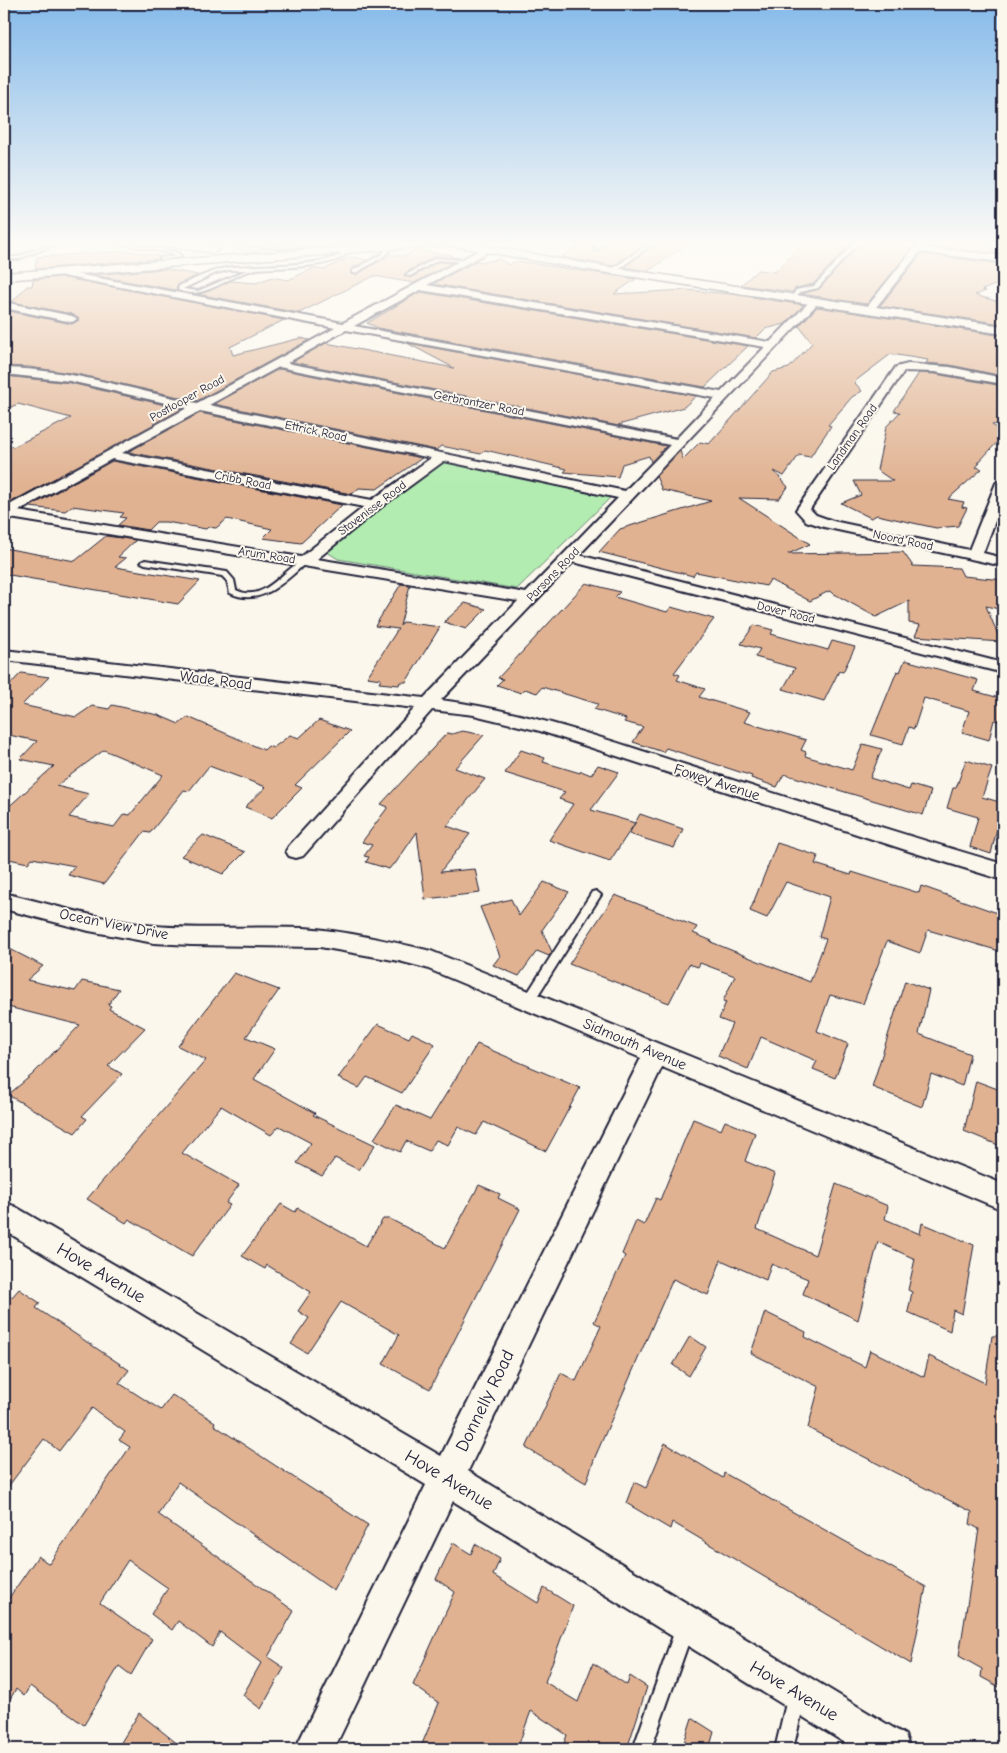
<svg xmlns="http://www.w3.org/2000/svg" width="1007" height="1753" viewBox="0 0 1007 1753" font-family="'Comic Neue',sans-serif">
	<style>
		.green { fill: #b2ecb0; stroke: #6a8776 }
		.building { fill: #e0b291; stroke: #22223b; fill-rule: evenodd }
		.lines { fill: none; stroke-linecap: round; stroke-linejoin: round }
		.lane-casing { stroke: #22223b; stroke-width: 4 }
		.street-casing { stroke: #22223b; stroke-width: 4 }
		.secondary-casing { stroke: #22223b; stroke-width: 3 }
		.lane { fill: #fbf7ec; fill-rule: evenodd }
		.street { fill: #fbf7ec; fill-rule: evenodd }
		.secondary { fill: #fbf7ec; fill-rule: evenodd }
		.labels { text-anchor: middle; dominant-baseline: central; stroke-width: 4; stroke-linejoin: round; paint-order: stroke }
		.far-street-label { font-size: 12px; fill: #22223b; stroke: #fbf7ec }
		.street-label { font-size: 15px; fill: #22223b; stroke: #fbf7ec }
		.near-street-label { font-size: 18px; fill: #22223b; stroke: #fbf7ec }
	</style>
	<rect width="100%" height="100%" fill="#fbf7ec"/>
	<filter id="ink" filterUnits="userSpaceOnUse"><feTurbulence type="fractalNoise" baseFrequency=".02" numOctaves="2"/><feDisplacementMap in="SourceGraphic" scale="10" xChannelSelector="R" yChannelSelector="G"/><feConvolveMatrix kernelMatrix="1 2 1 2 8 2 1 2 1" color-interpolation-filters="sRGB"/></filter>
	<g filter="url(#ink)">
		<path class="green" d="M180,242H405L268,253Z
			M445,461L612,496L517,589L338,559L327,552L440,462Z"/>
		<path class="building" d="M585,242H590L594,246L592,250L598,252L603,245L600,242H648L614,266L561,257Z
			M657,242H690L648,271L624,267Z
			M806,242H853L813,284L796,288L792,292L741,285L758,270L775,272Z
			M861,242H917L867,304L801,294L819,289Z
			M929,242H993L988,248L1003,250V254L927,246Z
			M415,250L452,255L451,257L460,258L435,256L405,273L404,276L411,278L438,262L452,263L414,283L374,276L299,313L197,294L209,291L230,281L256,283L272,277L288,280L314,268L323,270L351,257L368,260L351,269V274L356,275L390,255L406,256Z
			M128,251L160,256L158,259L35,269L37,257Z
			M921,254L1003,264V282L982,290L986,291L975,295L1003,303V324L880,306Z
			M499,259L509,265L516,261L636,279L614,294L686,290L731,294L804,305L785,324L765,329L756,338L433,284L476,261L484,262Z
			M165,269L198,275L178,284L176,290L92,275Z
			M61,277L284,320L230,347L233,355L301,338L309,340L197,401L77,374L29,367L4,366V310L72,324L79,320L72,314L12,302L27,286H32L33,280Z
			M420,292L748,346L705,387L378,328L367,323Z
			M817,307L1003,336V376L950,365L926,363L928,360L891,354L854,382L862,391L852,397L828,425L831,426L810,457L799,455L784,476L774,471L788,487L779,499L739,498L810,544L788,554L903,552L913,566L959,568L963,576L1003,580V610L986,606L1001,642L915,636L920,625L909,623V601L876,617L829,591L810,601L770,580L766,586L696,572L693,576L599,552L620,529L711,501L662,490L656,476L680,451L683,459L700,442L709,444L773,372L789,368L812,343L799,326Z
			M326,343L454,368L407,343L696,396L684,407L618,425L675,437L292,362Z
			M279,369L666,446L651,462L649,456L622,464L618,477L564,472L567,469L485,450L481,454L441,446L436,450L214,404Z
			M919,373L935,374L1003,386V423L992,425L1003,433V436L978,463H980L976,467L982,469L948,499L964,502L962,507L967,508L958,526L936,528L877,515L871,518L841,503L861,495L854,481H893L877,470L886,427L900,412L894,411Z
			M4,376L70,383L182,409L4,506V444L13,447L71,418L18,404L4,410Z
			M200,413L422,458L377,489L359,488L352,494L128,452Z
			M112,461L342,505L301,543L263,538L272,529L227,519L216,528L208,527L206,529L166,522H156L148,530L118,525L126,518L120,517L124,513L72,506L65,511L30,507L24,510Z
			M106,536L136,540L118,557L126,558L115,567L200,581L178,604L4,574V548L75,561Z
			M586,583L620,592L615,597L667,612L671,607L714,619L674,673L680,675L677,680L705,689L699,697L750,712L744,722L806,740L801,750L806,752L805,756L852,770L863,744L882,749L870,778L909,790L911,785L931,791L923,815L784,774L777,787L751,778L752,776L666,748L663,752L633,742L643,727L624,722L626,719L594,709L598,704L542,687L537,693L525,689L521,693L497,685L503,679L498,678Z
			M401,584L410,585L400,626L403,622L440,627L406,682H400L399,685L379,683L381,679L367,677L398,629L375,626Z
			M465,603L486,609L466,629L444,622Z
			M754,625L773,630L771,634L828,650L832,641L855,647L843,672L839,671L824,701L783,689L795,668L755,657L760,649L741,644Z
			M905,660L978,680L974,691L1003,699V722L994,720L989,740L962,732L969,711L924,698L914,729L909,727L903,744L871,735L897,671L900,672Z
			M21,673L49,677L22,705L76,717L92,706L109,709L112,705L158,715L179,724L188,717L264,750L268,746L273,748L290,735L299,738L319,720L350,731L295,785L302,788L272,818L245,807L266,787L209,766L189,791L184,790L150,833L144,832L104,884L68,875L75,866L32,858L28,863L4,858V811L54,766L20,759L37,741L4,734V691ZM104,750L163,775L130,815L124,814L114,827L69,817L89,794L56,786Z
			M462,731L484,735L455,768L485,779L447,826L470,834L440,872L475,869L480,893L425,899L417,832L395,864H393L389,869L366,862L369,857L364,856L372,845L362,842L388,807L381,804L447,733L452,734Z
			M521,750L545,758L543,762L580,773L581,771L591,775L598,765L619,772L591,810L635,823L610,861L549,840L573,804L559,799L565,792L505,773Z
			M966,760L992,768L982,797L1003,803L991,854L970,847L978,817L947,808L953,788H956Z
			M640,814L683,829L674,848L629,834Z
			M203,835L245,852L223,874L181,856Z
			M777,843L818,856L815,864L851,875L852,872L919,893L921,886L1003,915V952L928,930L920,953L887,941L863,1004L830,995L817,1031L848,1044L835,1078L813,1069L817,1061L761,1037L748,1069L718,1056L732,1024L719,1019L726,1002L723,1001L735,976L700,963L698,967L689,964L669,1003L569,964L615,895L697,927L693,933L712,941L711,942L810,982L826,939L819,937L830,897L786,882L767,918L750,911Z
			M544,882L569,892L542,930L552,952L549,956L537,951L519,976L493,965L500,956L480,907L511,899L519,916Z
			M4,946L43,966L27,980L75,991L82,981L119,989L108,1005L111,1006L109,1009L145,1028L108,1066L122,1074L82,1116L87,1119L75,1133L8,1095L33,1074L80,1025L4,1006Z
			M234,973L279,990L246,1037L275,1049L254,1079L315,1113L313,1115L375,1145L359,1170L335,1158L322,1176L297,1163L311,1143L279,1126L271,1135L221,1106L182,1153L239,1185L226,1203L230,1205L192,1256L129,1219L126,1223L87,1199L206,1060L178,1046Z
			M905,981L929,990L919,1034L970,1054L962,1086L931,1074L922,1107L872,1087Z
			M378,1024L409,1038L412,1033L435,1044L402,1093L367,1077L359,1088L338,1078Z
			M477,1044L580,1088L546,1151L484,1122L476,1135L458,1127L448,1145L436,1140L429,1151L406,1141L400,1152L374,1139L396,1105L430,1120Z
			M976,1081L1003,1091V1147L964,1131Z
			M693,1119L721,1130L725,1121L755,1133L745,1161L775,1174L757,1229L815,1255L836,1184L888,1206L885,1219L920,1234L922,1223L974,1245L962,1314L953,1310L950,1331L908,1312L912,1292L908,1290L915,1259L878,1242L858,1320L803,1294L808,1279L771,1264L766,1280L721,1260L708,1295L673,1279L595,1457L586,1483L526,1448L561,1373L576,1381L601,1326L594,1322L625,1256L622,1254L636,1221L644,1225L656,1198L660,1200Z
			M479,1185L500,1194L498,1198L520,1209L430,1389L383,1364L399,1335L341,1302L307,1353L291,1344L309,1318L298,1311L311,1292L267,1265L265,1269L242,1256L281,1204L295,1212L298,1208L366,1246L383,1219H390L445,1248Z
			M19,1289L40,1303L36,1308L129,1370L119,1383L161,1410L172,1395L215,1422L214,1425L276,1466L368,1525L334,1591L178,1482L158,1514L294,1611L268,1657L284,1668L261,1709L243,1695L261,1663L220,1632L212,1647L178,1621L172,1630L151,1614L168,1588L128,1560L100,1603L152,1639L131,1675L119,1666L84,1725L30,1686L24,1696L16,1689L4,1709V1605L38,1556L49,1564L130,1447L119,1440L125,1432L92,1408L59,1451L44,1439L4,1492V1291L12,1297Z
			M765,1312L806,1332L805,1337L865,1367L870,1350L924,1377L929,1356L985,1383L992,1336H1003V1689L981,1677L982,1669L959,1656L979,1529L970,1524L972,1512L808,1428L819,1387L751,1353Z
			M690,1336L706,1347L689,1376L673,1365Z
			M665,1443L723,1478L724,1473L926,1587L911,1664L672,1522L670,1529L626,1503L634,1482L646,1488Z
			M453,1543L471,1554L475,1544L500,1559L493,1575L538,1603L544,1588L573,1606L545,1682L578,1702L593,1663L627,1685L630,1676L647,1687L627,1749H562L567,1735L531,1711L517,1749H420L439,1703L413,1685L455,1592L436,1579Z
			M139,1713L184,1749H117Z
			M692,1718L714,1732L709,1749H682Z"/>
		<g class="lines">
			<defs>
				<path id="lane" d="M13,242L12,243L4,245V243Z
					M56,242H61L19,259H4V257H17Z
					M111,242H120L172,251L180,254L181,257L161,260L160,258L177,256L171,253Z
					M224,242L276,246L389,242L276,248Z
					M592,242H597L601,245L597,250L594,249L597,245Z
					M651,242H655L616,271H612V269Z
					M855,242H859L818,288L800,292L794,299H790L796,290L814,286Z
					M386,246H388L389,251L384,256L356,273H352V271L382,254L385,251Z
					M346,249L349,250C342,269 275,267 257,269C230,273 206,302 178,290L179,286C195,279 210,271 226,268C248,264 336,269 346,249ZM229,270H247L198,291L183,289L216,273Z
					M436,258L468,261L466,262L438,260L410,276L406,275Z
					M305,559L309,561L307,562C285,581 261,608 230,593L227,581L222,576L145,564L141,562L145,560L227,572L234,580L236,590C265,604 282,569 305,559Z
					M596,891L601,895L533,1003L529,1004L525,1003L523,1000L525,997L592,892Z
					M684,1621L690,1624L693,1630L651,1749H633L675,1630L678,1624Z
					M796,1690L802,1693L805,1699L793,1749H775L787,1699L790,1693Z"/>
				<path id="street" d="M919,242H927L923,247L1003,256V262L920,252L873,311H867V307Z
					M487,246L491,249L490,251L427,285L770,342L812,299H818L820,301L579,555L1003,663V673L573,562L441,700C526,711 605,739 686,765C791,799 897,833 1003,864V880L912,852L540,731L474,715L432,710L303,856L296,858L289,856L286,851L289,846L415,708L4,660V650L424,698L518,601L4,517V508L187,408L70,381L4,374V368C70,369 132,390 197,403L335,328L63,276L60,275V271L343,323ZM420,290L765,347L721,392L354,326ZM346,330L715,398L676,439L287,363ZM279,367L670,445L625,491L209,405ZM200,411L431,458L372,500L122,453ZM112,459L364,507L301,557L18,511ZM444,461L618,498L526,593L317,559L380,508Z
					M4,302L72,316L77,319L72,322L4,308Z
					M908,364L950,367L1003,378V384L935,372L904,371L810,509L816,515L833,521L969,550L996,483L1003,479V500L983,553L1003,558V566L824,527L806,521L796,510L896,367Z
					M4,893C54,905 105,921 156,926C205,930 255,926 304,928C347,931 389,941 431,951L1003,1184V1210L662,1067L468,1471L905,1735L910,1749H855L453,1501L334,1749H295L426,1485L4,1230V1202L14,1206L441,1456L641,1058L426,968L399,961L320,947L191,945L154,943L89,931L4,909Z"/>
				<path id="secondary" d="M155,242C169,242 208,240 219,250L213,253L160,245Z
					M406,242H465L583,263L1003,326V334L583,269L447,245L4,280V273Z"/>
			</defs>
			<use href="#lane" class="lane-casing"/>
			<use href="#street" class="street-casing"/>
			<use href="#secondary" class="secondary-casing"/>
			<use href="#lane" class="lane"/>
			<use href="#street" class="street"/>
			<use href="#secondary" class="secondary"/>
		</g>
	</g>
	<linearGradient id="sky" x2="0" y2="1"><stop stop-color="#85baea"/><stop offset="0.5" stop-color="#fdfbf6"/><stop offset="1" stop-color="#fdfbf6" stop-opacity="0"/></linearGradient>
	<rect width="1007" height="487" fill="url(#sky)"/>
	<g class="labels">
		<g class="far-street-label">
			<text transform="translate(187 398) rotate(-29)">Postlooper Road</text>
			<text transform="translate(479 403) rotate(11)">Gerbrantzer Road</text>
			<text transform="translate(316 431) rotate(12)">Ettrick Road</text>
			<text transform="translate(852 437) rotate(-55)">Landman Road</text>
			<text transform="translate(243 480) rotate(11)">Cribb Road</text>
			<text transform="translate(372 508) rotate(-37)">Stavenisse Road</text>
			<text transform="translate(903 540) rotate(12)">Noord Road</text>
			<text transform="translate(267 555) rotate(9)">Arum Road</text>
			<text transform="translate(553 574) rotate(-46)">Parsons Road</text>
			<text transform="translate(786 612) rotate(14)">Dover Road</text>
		</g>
		<g class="street-label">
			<text transform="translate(216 680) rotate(7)">Wade Road</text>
			<text transform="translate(717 782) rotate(18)">Fowey Avenue</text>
			<text transform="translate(114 924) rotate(11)">Ocean View Drive</text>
			<text transform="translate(635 1044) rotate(23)">Sidmouth Avenue</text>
		</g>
		<g class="near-street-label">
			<text transform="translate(101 1273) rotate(31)">Hove Avenue</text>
			<text transform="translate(485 1401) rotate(-64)">Donnelly Road</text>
			<text transform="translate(449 1480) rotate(31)">Hove Avenue</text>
			<text transform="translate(794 1691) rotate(31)">Hove Avenue</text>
		</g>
	</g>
	<rect width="1007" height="1753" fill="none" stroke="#fbf7ec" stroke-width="20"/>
	<rect x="10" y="10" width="987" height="1733" fill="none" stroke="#22223b" stroke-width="2" filter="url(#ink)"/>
</svg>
